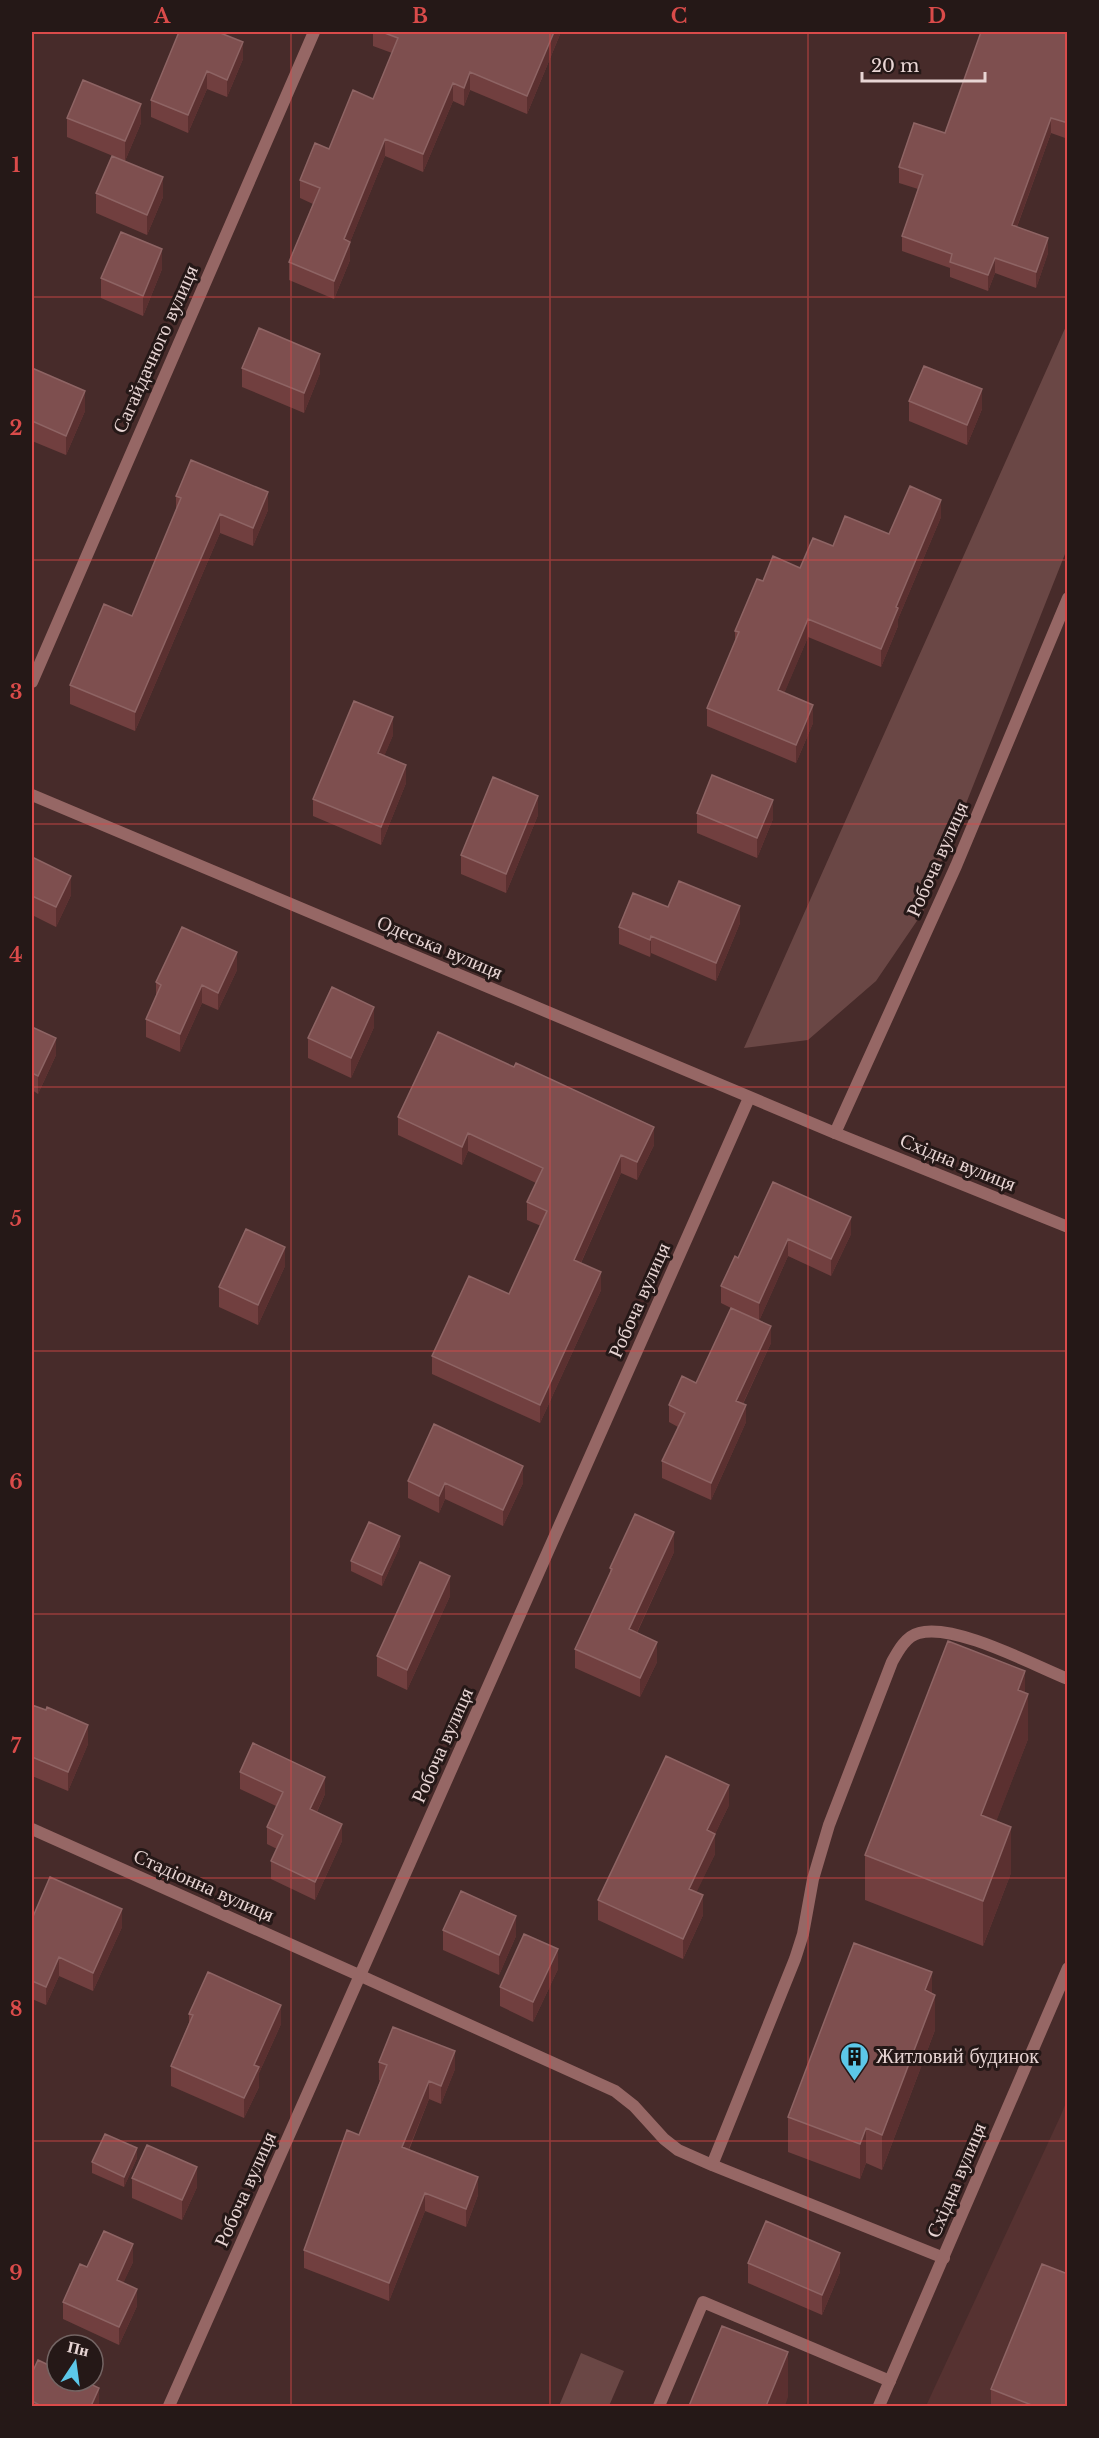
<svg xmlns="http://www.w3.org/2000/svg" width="1099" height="2438" viewBox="0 0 1099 2438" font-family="'Libre Baskerville',serif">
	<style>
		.built { fill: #563231 }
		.green { fill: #6a4745 }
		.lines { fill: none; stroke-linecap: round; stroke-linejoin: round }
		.service { stroke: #966765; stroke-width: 12 }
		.minor { stroke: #966765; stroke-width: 12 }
		.tertiary { stroke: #966765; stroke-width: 12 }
		.wall { fill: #713f3f }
		.shaded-wall { fill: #5b3030 }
		.building { fill: #7e4f4f; stroke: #8e6464; stroke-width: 1.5 }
		.grid { fill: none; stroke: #da4b4a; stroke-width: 1.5; stroke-opacity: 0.55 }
		.labels { text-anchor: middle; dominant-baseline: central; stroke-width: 6; stroke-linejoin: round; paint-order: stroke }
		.street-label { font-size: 20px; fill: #e8d5d4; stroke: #251817 }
		.poi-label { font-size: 20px; fill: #e8d5d4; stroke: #251817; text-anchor: start }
		.neatline { fill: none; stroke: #da4b4a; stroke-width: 2 }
		.grid-label { font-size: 20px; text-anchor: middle; font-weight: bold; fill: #da4b4a }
	</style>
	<rect width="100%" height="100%" fill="#472b2a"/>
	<path class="built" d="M1067,2100V2406H926L1061,2115Z"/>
	<path class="green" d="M1067,324V549L923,912L876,981L808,1040L744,1048Z
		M581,2353L624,2371L609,2406H559Z"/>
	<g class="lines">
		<path class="service" d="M361,1976L615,2091L634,2106L664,2139L678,2150L712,2165
			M944,2258L712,2165L795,1959L803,1934L813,1879L829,1825L892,1662C898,1651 906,1636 919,1633C955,1623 1033,1665 1068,1679
			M659,2406L703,2302L890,2381"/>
		<path class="minor" d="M32,682L314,32
			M835,1133L1068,1227
			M32,1829L361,1976
			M169,2406L749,1098
			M879,2406L1068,1968"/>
		<path class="tertiary" d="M32,795L835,1133L956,866L1068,598"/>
	</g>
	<path class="wall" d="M179,32L243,59L227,97L207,89L188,133L151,117V100Z
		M373,32H561L527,114L470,90L464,106L453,101L423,172L385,156L350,242V260L334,299L289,280V262L313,204L300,198V180L373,99L392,53L373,46Z
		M1068,32V139L1051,133L1017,227L1048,253L1036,288L995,273L988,291L950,277V268L902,251V236L918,189L899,183V167L945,133Z
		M67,118L141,123L125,161L67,137Z
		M96,193L163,197L147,235L96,213Z
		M162,269L143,316L101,298V278Z
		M32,368L85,411L66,455L32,441Z
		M242,368L320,373L304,413L242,387Z
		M909,401L982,409L967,445L909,421Z
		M176,496L268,510L253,546L220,533L135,731L70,704V685L132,616L176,510Z
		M941,517L898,619V626L881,667L808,637L784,693L813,723L796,763L707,726V708L735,642V631L763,581L800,568L833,546L889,534Z
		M393,735L384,756L406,783L381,845L313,816V799Z
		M697,813L773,819L757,858L697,833Z
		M538,815L506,893L461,874V855Z
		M32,857L71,895L56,927L32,915Z
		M668,907L740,923L716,981L651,953L650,957L619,944V927Z
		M237,970L218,1010L202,1003L180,1052L146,1037V1019L156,996V982Z
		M32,1027L56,1055L38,1094L32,1090Z
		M374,1027L351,1078L308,1058V1038Z
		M398,1117L654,1145L637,1180L621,1173L581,1263L601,1290L540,1423L432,1374V1356L509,1294L541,1226L527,1220V1202L536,1183L468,1151L462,1165L398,1135Z
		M773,1182L851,1234L831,1276L788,1256L759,1321L771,1343L743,1404L746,1422L711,1500L662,1478V1461L678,1427L669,1422V1405L696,1383L731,1308L721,1303V1286L738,1258Z
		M285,1266L258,1325L219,1307V1287Z
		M408,1481L523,1483L503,1526L445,1499L439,1513L408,1498Z
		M400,1546L382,1586L351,1571V1561Z
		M674,1552L637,1633L657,1662L640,1697L575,1668V1649L610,1573V1568Z
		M450,1596L407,1690L377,1676V1656Z
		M1025,1693L1028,1739L996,1821L1011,1873L983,1946L865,1900V1855Z
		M32,1705L88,1744L68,1791L32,1776Z
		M240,1772L325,1794L317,1812L342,1841L315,1900L271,1879V1861L277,1849L267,1844V1827L276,1806L240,1789Z
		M729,1805L715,1834V1854L696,1892L703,1915L683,1959L598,1920V1900Z
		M32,1919L122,1927L93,1991L59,1976L46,2005L32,1999Z
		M443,1930L516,1936L499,1975L443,1950Z
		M558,1969L533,2022L500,2006V1987Z
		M932,1993L935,2030L882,2170L866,2163L860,2179L788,2152V2117Z
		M189,2014L281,2024L259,2073V2087L244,2118L171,2086V2066L189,2023Z
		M379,2062L455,2069L441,2104L429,2099L409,2150L478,2195L466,2227L425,2211L389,2301L304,2268V2250L359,2135L380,2081L379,2080Z
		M137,2158L124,2187L92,2173V2162Z
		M132,2178L197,2187L182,2220L132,2198Z
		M133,2262L123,2283L137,2306L119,2345L63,2319V2302L87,2267Z
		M748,2263L840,2272L822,2315L748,2283Z
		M32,2373L99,2405V2406H32Z
		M991,2389L1068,2406H991Z"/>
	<path class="shaded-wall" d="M554,32H561L527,114V96Z
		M243,42V59L227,97V80Z
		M207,71V89L188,133V115Z
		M470,72V90L464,106V88Z
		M453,83V101L423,172V154Z
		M141,104V123L125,161V141Z
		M1051,118V133L1012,240V225Z
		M385,139V156L344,257V239Z
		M163,177V197L147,235V215Z
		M1048,238V253L1036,288V272Z
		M350,242V260L334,299V281Z
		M162,249V269L143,316V296Z
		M995,258V273L988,291V275Z
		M320,354V373L304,413V393Z
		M982,389V409L967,445V425Z
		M85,391V411L66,455V436Z
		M268,492V510L253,546V528Z
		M941,500V517L898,619V626L881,667V649L896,607Z
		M220,514V533L135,731V712Z
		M808,619V637L778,708V690Z
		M813,705V723L796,763V745Z
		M393,717V735L378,771V753Z
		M406,765V783L381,845V827Z
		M538,796V815L506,893V874Z
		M773,800V819L757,858V838Z
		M71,876V895L56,927V907Z
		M740,906V923L716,981V963Z
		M651,936V953L650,957V940Z
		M237,952V970L218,1010V993Z
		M202,985V1003L180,1052V1034Z
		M374,1007V1027L351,1078V1058Z
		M56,1038V1055L38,1094V1076Z
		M654,1127V1145L637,1180V1162Z
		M468,1133V1151L462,1165V1147Z
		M621,1155V1173L574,1278V1260Z
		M851,1217V1234L831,1276V1259Z
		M788,1239V1256L759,1321V1303Z
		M285,1247V1266L258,1325V1305Z
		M601,1272V1290L540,1423V1405Z
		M771,1326V1343L736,1418V1401Z
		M746,1405V1422L711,1500V1483Z
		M523,1466V1483L503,1526V1510Z
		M445,1483V1499L439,1513V1496Z
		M674,1532V1552L629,1649V1629Z
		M400,1536V1546L382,1586V1575Z
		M450,1576V1596L407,1690V1670Z
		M657,1642V1662L640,1697V1678Z
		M1025,1671V1701L1028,1694V1739L981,1861V1815L1018,1690Z
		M88,1725V1744L68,1791V1772Z
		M325,1777V1794L310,1826V1809Z
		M729,1785V1805L715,1834V1854L689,1908V1889L707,1830Z
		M342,1824V1841L315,1900V1882Z
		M1011,1827V1873L983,1946V1901Z
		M703,1895V1915L683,1959V1939Z
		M122,1909V1927L93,1991V1973Z
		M516,1916V1936L499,1975V1955Z
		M558,1949V1969L533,2022V2002Z
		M59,1957V1976L46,2005V1987Z
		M932,1972V2002L935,1995V2030L882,2170V2135L925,1990Z
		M281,2005V2024L259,2073V2087L244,2118V2098L254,2065Z
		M455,2051V2069L441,2104V2086Z
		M429,2081V2099L402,2165V2147Z
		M866,2128V2163L860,2179V2144Z
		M137,2148V2158L124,2187V2177Z
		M197,2167V2187L182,2220V2200Z
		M478,2177V2195L466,2227V2209Z
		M425,2193V2211L389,2301V2283Z
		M133,2244V2262L117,2297V2280Z
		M840,2253V2272L822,2315V2295Z
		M137,2289V2306L119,2345V2327Z
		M788,2352V2397L785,2406H766Z
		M99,2388V2406H91Z"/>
	<path class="building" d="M179,32H218L243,42L227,80L207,71L188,115L151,100Z
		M382,32H554L527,96L470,72L464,88L453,83L423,154L385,139L344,239L350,242L334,281L289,262L320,188L300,180L315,143L329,149L353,90L373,99L398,38Z
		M981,32H1068V123L1051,118L1012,225L1048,238L1036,272L995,258L988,275L950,262L952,254L902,236L923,175L899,167L914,123L945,133Z
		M83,80L141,104L125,141L67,118Z
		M112,156L163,177L147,215L96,193Z
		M121,232L162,249L143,296L101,278Z
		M259,328L320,354L304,393L242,368Z
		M924,366L982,389L967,425L909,401Z
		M32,368L85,391L66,436L32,421Z
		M191,460L268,492L253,528L220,514L135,712L70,685L104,604L132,616L181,498L176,496Z
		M910,486L941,500L896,607L898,608L881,649L808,619L778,690L813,705L796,745L707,708L739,632L735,631L757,579L763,581L773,556L800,568L813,538L833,546L845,516L889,534Z
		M354,701L393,717L378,753L406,765L381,827L313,799Z
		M712,775L773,800L757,838L697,813Z
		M493,777L538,796L506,874L461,855Z
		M32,857L71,876L56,907L32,896Z
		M679,881L740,906L716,963L651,936L650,940L619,927L633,893L668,907Z
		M182,927L237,952L218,993L202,985L180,1034L146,1019L161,985L156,982Z
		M332,987L374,1007L351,1058L308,1038Z
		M32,1027L56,1038L38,1076L32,1073Z
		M438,1032L514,1067L516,1063L654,1127L637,1162L621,1155L574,1260L601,1272L540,1405L432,1356L469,1276L509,1294L547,1211L527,1202L543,1168L468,1133L462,1147L398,1117Z
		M773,1182L851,1217L831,1259L788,1239L759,1303L721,1286L735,1256L738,1258Z
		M246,1229L285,1247L258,1305L219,1287Z
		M731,1308L771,1326L736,1401L746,1405L711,1483L662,1461L685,1413L669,1405L682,1376L696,1383Z
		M434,1424L523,1466L503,1510L445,1483L439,1496L408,1481Z
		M635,1514L674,1532L629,1629L657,1642L640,1678L575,1649L612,1569L610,1568Z
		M369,1522L400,1536L382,1575L351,1561Z
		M420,1562L450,1576L407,1670L377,1656Z
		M948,1641L1025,1671L1018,1690L1028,1694L981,1815L1011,1827L983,1901L865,1855Z
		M32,1705L46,1710L47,1707L88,1725L68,1772L32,1757Z
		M253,1743L325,1777L310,1809L342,1824L315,1882L271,1861L283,1835L267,1827L283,1792L240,1772Z
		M666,1756L729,1785L707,1830L715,1834L689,1889L703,1895L683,1939L598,1900Z
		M50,1877L122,1909L93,1973L59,1957L46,1987L32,1981V1919Z
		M461,1891L516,1916L499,1955L443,1930Z
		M524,1934L558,1949L533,2002L500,1987Z
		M854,1943L932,1972L925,1990L935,1995L882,2135L866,2128L860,2144L788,2117Z
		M208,1972L281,2005L254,2065L259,2067L244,2098L171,2066L193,2015L189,2014Z
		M393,2027L455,2051L441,2086L429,2081L402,2147L478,2177L466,2209L425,2193L389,2283L304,2250L347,2130L359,2135L387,2065L379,2062Z
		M105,2134L137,2148L124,2177L92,2162Z
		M147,2145L197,2167L182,2200L132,2178Z
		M766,2221L840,2253L822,2295L748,2263Z
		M104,2231L133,2244L117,2280L137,2289L119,2327L63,2302L80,2264L87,2267Z
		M1042,2264L1068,2274V2406H1034L991,2389Z
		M722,2326L788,2352L766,2406H689Z
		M38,2360L57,2369V2381H84L99,2388L91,2406H41L32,2401V2373Z"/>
	<path class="grid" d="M291,32V2406M550,32V2406M808,32V2406M32,297H1068M32,560H1068M32,824H1068M32,1087H1068M32,1351H1068M32,1614H1068M32,1878H1068M32,2141H1068"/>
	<defs>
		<symbol id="building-pin" viewBox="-11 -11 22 30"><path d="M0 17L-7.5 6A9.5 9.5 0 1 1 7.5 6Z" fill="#5cc7e8" stroke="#251817"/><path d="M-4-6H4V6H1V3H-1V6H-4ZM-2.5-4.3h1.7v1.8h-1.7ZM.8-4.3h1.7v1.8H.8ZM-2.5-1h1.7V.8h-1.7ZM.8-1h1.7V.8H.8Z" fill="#111"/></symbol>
	</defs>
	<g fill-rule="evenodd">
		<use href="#building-pin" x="838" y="2040" width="33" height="45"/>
	</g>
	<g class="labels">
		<g class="street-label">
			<text transform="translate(155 349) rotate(-66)">Сагайдачного вулиця</text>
			<text transform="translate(937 859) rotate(-66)">Робоча вулиця</text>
			<text transform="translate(440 947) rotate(23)">Одеська вулиця</text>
			<text transform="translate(958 1162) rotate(22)">Східна вулиця</text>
			<text transform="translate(639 1300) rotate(-66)">Робоча вулиця</text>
			<text transform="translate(442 1745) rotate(-66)">Робоча вулиця</text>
			<text transform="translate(204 1885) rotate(24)">Стадіонна вулиця</text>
			<text transform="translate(956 2180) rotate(-67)">Східна вулиця</text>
			<text transform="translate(245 2189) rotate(-66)">Робоча вулиця</text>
		</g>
		<g class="poi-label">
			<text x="876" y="2056">Житловий будинок</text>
		</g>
	</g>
	<rect width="1099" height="2438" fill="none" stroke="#251817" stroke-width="66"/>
	<g transform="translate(75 2363) rotate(13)"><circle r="28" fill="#251817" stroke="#736463" stroke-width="1.5"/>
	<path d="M0-4.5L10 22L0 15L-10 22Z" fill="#5cc7e8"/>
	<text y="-9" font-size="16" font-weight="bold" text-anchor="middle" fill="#e8d5d4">Пн</text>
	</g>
	<path d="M862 72v9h123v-9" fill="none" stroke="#e8d5d4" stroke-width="3"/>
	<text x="871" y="72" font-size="18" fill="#e8d5d4" stroke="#251817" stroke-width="4.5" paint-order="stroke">20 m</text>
	<rect x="33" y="33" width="1033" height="2372" class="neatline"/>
	<g class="grid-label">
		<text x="162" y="23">A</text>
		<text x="420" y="23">B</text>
		<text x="679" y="23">C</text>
		<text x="937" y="23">D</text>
		<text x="16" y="172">1</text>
		<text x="16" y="435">2</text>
		<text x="16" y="699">3</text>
		<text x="16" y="962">4</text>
		<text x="16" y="1226">5</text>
		<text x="16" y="1489">6</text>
		<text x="16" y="1753">7</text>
		<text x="16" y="2016">8</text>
		<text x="16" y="2280">9</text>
	</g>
</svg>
